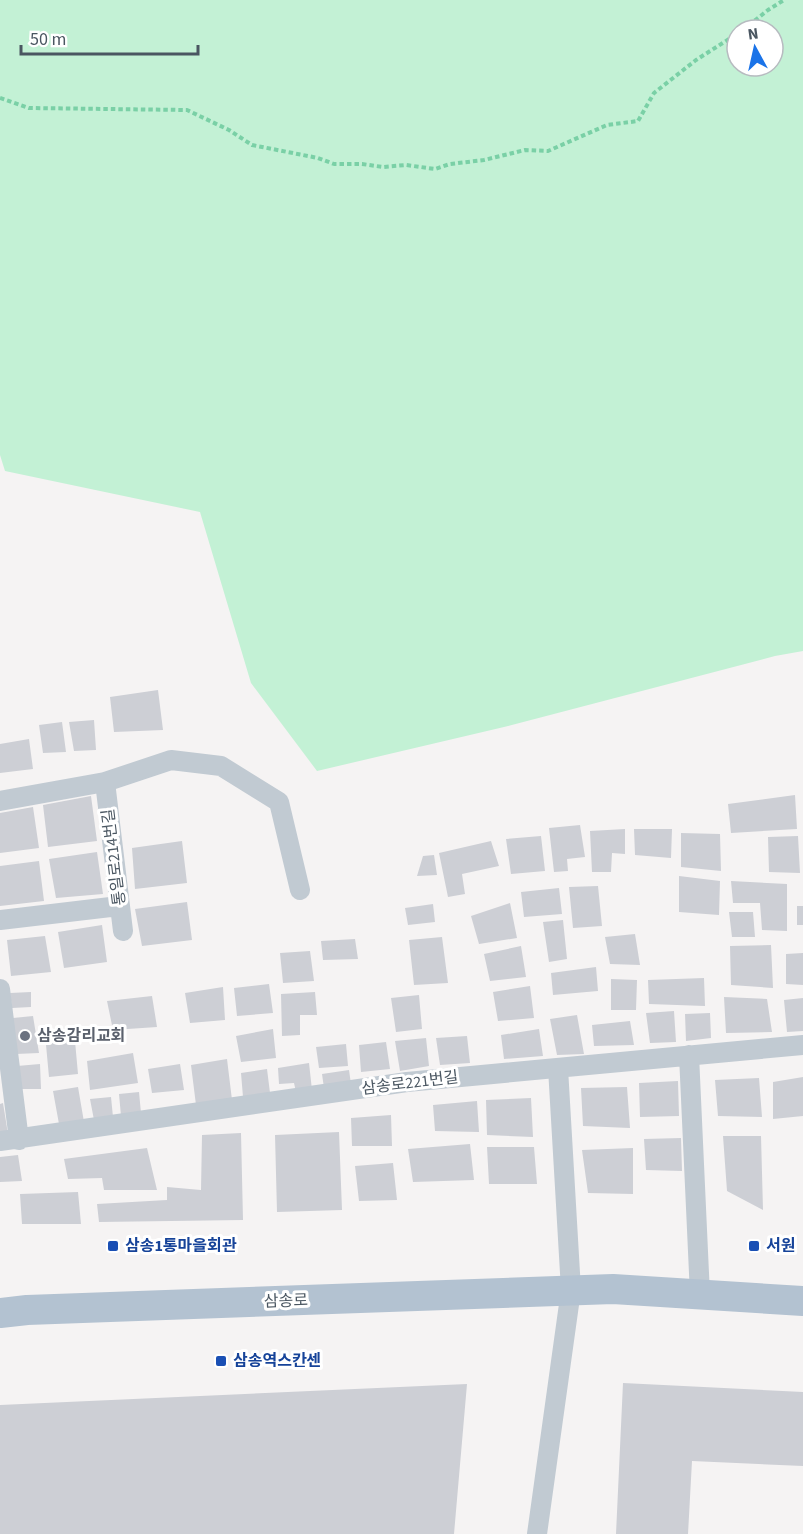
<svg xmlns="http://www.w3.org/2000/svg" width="803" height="1534" viewBox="0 0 803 1534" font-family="'Source Sans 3','Noto Sans KR',sans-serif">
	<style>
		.green { fill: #c3f1d5; fill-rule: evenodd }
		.building { fill: #cdcfd5 }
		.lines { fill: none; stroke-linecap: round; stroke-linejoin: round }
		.path { stroke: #7ad0a6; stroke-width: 4; stroke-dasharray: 4.5 3; stroke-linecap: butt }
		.street { stroke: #c1cad2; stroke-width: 20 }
		.primary { stroke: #b3c2d1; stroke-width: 30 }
		.worship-dot { fill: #6b7280; stroke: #fff; stroke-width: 2 }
		.transit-dot { fill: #1a4fb4; stroke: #fff; stroke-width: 2 }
		.labels { text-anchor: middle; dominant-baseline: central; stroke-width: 6; stroke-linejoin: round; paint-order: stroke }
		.street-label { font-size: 16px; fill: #4a5661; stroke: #fff }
		.worship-label { font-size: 16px; font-weight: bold; fill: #5b616d; stroke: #fff; text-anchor: start }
		.transit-label { font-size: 16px; font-weight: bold; fill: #164399; stroke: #fff; text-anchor: start }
	</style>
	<rect width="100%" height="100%" fill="#f5f3f3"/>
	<path class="green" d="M0,0H803V651L775,656L504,727L317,771L251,683L200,512L5,471L0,455ZM737,30H773V66H737Z"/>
	<path class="building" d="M158,690L163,730L114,732L110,697Z
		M94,720L96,750L74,751L69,722Z
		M62,722L66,752L43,753L39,725Z
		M29,739L33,769L0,773V744Z
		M795,795L797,829L731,833L728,804Z
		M91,796L97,841L48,847L43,805Z
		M33,807L39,848L0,853V813Z
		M580,825L585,857L567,859L568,871L554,872L549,828Z
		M625,829V854L612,853L611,872H592L590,831Z
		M634,829H672L671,858L635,855Z
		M681,833L720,834L721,871L681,867Z
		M541,836L545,871L511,874L506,839Z
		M798,836L800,873L769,872L768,837Z
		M182,841L187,883L135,889L132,848Z
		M491,841L499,866L462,874L465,894L448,897L439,853Z
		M97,852L103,894L56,898L49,859Z
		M434,855L437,875L417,876L423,856Z
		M39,861L44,901L0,906V866Z
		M679,876L720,881L719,915L679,912Z
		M731,881L787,884V931L762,930L760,903H733Z
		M598,886L602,926L573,928L569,887Z
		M559,888L562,914L524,917L521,892Z
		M187,902L192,940L142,946L135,909Z
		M510,903L517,938L479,944L471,916Z
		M433,904L435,922L408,925L405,908Z
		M797,906H803V925H797Z
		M729,912H753L755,937H732Z
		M563,920L567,959L549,962L543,922Z
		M102,925L107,962L64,968L58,932Z
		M635,934L640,965L610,964L605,937Z
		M45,936L51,972L11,976L7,940Z
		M442,937L448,983L414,985L409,940Z
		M355,939L358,959L323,960L321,941Z
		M771,945L773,988L731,985L730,946Z
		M521,946L526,977L490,981L484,954Z
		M310,951L314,981L283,983L280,953Z
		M803,953V985L786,984V954Z
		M596,967L598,991L553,995L551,973Z
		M704,978L705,1006L649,1004L648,980Z
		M611,979L637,980L636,1010H611Z
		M269,984L273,1013L237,1016L234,988Z
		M530,986L534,1018L498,1021L493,992Z
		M223,987L225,1020L190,1023L185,993Z
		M31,992V1007L12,1008L10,993Z
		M315,992L317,1015H300V1035L282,1036L281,994Z
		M419,995L422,1029L396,1032L391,998Z
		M152,996L157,1027L113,1030L107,1001Z
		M724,997L767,999L772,1032L726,1033Z
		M803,998V1031L787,1032L784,1000Z
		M674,1011L676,1042L650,1043L646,1013Z
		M710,1013L711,1038L686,1041L685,1014Z
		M577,1015L584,1054L557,1055L550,1019Z
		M33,1016L39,1053L16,1054L13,1018Z
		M630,1021L634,1045L594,1046L592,1025Z
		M273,1029L276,1058L241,1062L236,1036Z
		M539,1029L543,1056L504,1059L501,1035Z
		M74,1030L78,1074L49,1077L45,1034Z
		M467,1036L470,1063L440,1065L436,1038Z
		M426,1038L429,1066L400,1071L395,1041Z
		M386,1042L390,1069L361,1072L359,1045Z
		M346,1044L348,1066L319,1068L316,1047Z
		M133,1053L138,1083L90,1090L87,1061Z
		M227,1059L232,1100L196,1105L191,1065Z
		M309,1063L312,1090L296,1092L294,1083L279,1084L278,1068Z
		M40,1064L41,1089H20L17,1066Z
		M180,1064L184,1090L152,1093L148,1069Z
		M267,1069L270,1093L243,1097L241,1073Z
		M349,1070L351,1084L324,1088L322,1074Z
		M803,1077V1116L773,1119V1082Z
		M759,1078L762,1117L718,1116L715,1080Z
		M678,1081L679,1116L640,1117L639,1083Z
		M78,1087L84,1122L59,1124L53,1091Z
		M627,1087L630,1128L583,1126L581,1088Z
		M139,1092L141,1113L121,1116L119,1094Z
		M111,1097L113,1117L94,1120L90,1099Z
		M531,1098L533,1137L487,1135L486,1100Z
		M477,1101L479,1132L435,1131L433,1105Z
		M3,1103L8,1134L0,1135V1104Z
		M391,1115L392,1146H352L351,1118Z
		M339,1132L342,1210L277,1212L275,1135Z
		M241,1133L243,1220L99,1222L97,1204L167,1200V1187L201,1190L202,1135Z
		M723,1136H761L763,1210L727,1191Z
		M681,1138L682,1171L646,1170L644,1139Z
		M470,1144L474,1180L413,1182L408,1149Z
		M487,1147H534L537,1184H489Z
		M147,1148L157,1190H104L102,1178L68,1179L64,1159Z
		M633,1148V1194L588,1193L582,1150Z
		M18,1155L22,1181L0,1182V1157Z
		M393,1163L397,1200L359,1201L355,1166Z
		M78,1192L81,1224H22L20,1194Z
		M623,1383L803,1392V1466L692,1461L688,1534H616Z
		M467,1384L454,1534H0V1405Z"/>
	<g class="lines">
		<path class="path" d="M743,30L768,10L784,0
			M0,98L29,108L187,110L229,130L252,145L318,158L334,164H362L383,167L406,165L435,169L450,164L484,160L525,150L548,151L607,125L638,121L654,93L696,60L737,34"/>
		<path class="street" d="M105,782L123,931
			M0,801L105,782L171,760L221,766L279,802L300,890
			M0,920L119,906
			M0,989L19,1140
			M689,1055L700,1295
			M0,1141L407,1082L803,1045
			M537,1534L571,1290L558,1068"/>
		<path class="primary" d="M0,1313L27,1310L613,1289L803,1301"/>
	</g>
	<circle class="worship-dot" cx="25" cy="1036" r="6"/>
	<g class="transit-dot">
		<rect x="107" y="1240" width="12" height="12" rx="3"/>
		<rect x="748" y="1240" width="12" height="12" rx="3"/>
		<rect x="215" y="1355" width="12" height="12" rx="3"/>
	</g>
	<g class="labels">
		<g class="street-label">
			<text transform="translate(114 857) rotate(-97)">통일로214번길</text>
			<text transform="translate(410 1083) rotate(-7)">삼송로221번길</text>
			<text transform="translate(286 1301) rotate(-2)">삼송로</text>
		</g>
		<g class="worship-label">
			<text x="37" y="1036">삼송감리교회</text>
		</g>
		<g class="transit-label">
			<text x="125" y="1246">삼송1통마을회관</text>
			<text x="766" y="1246">서원</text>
			<text x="233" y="1361">삼송역스칸센</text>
		</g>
	</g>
	<g transform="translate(755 48) rotate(352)"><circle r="28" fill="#ffffff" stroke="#b7bbc0" stroke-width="1.5"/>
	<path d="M0-4.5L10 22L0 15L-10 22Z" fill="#1a73e8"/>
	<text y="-9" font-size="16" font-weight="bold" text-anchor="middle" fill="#4a5661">N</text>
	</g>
	<path d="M21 45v9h177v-9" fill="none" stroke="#4a5661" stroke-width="3"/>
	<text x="30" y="45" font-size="18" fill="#4a5661" stroke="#ffffff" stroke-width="4.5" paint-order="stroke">50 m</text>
</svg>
